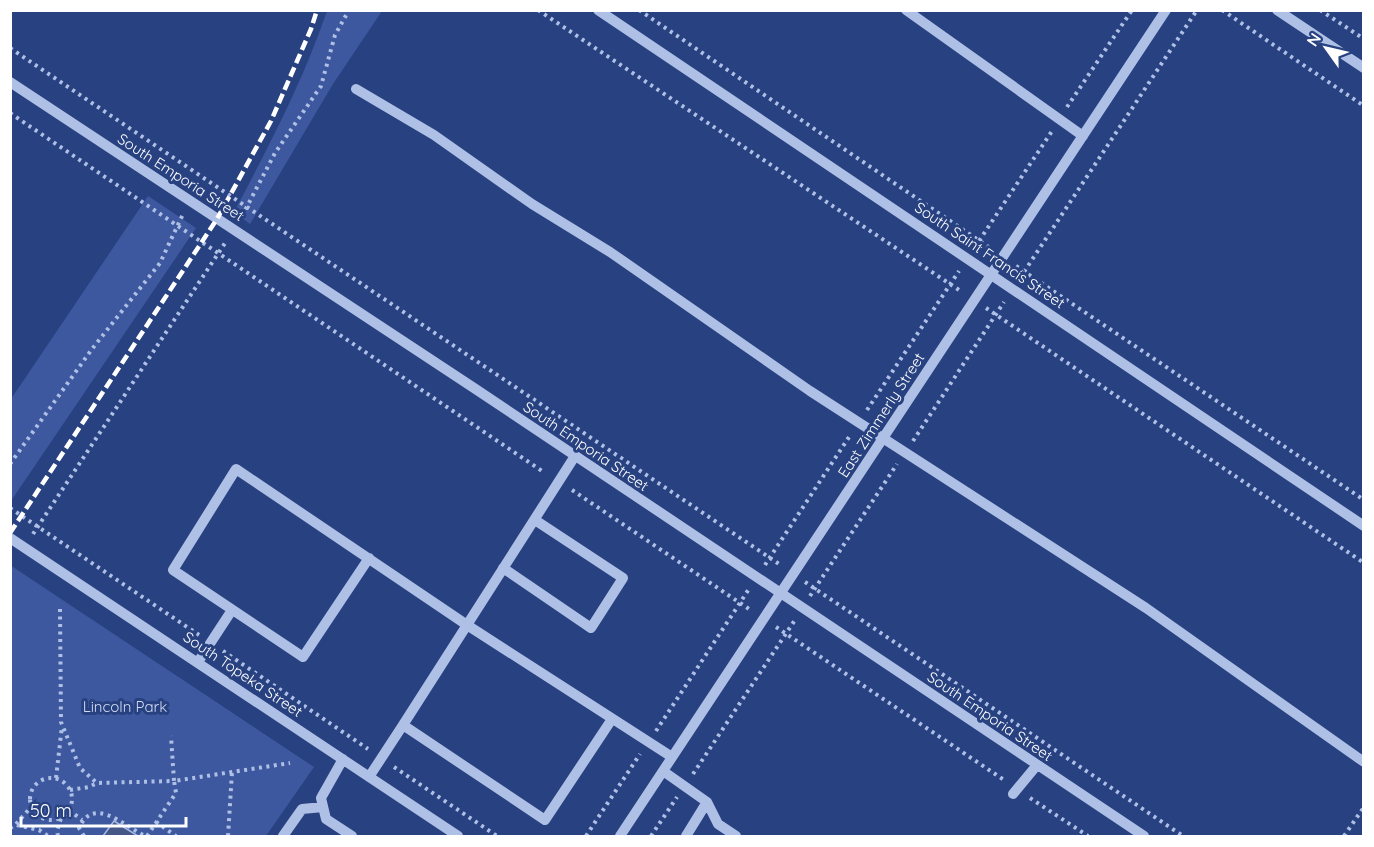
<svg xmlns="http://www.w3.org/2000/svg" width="1374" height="847" viewBox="0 0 1374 847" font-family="Quicksand,sans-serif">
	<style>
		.green { fill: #3d589e }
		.water { fill: #455785; stroke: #a4b9e6; stroke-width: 1.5 }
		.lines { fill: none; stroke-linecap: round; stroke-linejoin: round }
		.path { stroke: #afc0e6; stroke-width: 4; stroke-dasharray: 3 4.5; stroke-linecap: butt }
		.minor { stroke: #afc0e6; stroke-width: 10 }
		.rail { stroke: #fff; stroke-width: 4.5; stroke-dasharray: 10 4.5; stroke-linecap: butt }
		.labels { text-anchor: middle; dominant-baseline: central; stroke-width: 6; stroke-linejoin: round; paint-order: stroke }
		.street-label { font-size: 15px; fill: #fff; stroke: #284180 }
		.park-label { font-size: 15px; fill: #d2ddf5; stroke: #284180 }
	</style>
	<rect width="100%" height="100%" fill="#284180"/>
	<path class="green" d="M327,11H382L333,84L250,224L234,212C269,146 303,81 327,11Z
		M148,196L196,228L11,501V399Z
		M10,565L314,767L266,836H11Z"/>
	<path class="water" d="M114,821L138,836H103Z"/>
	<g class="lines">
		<path class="path" d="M538,10L962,292
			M639,10L990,248
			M1222,10L1364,106
			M1320,10L1364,39
			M10,48L782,566
			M1067,107L1132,10
			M10,113L545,473
			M242,216L275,153L321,86L335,35L349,10
			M975,247L1052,131
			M1016,266L1364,500
			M1020,278L1197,10
			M986,308L1364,563
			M867,410L959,271
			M913,441L1004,302
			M10,464L92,349L160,263L183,214
			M572,490L752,611
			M10,508L199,635
			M33,534L225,243
			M765,565L851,434
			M805,582L1183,836
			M810,596L897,464
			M60,609L61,722L80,768L97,783L174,781L171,736
			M776,627L1004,780
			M223,651L368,749
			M656,731L749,589
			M394,767L497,836
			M693,774L795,620
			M30 799a21 21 0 1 1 42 0a21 21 0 1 1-42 0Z
			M56,778L62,726
			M70,790L89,787L97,783
			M1030,798L1088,836
			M69,810L82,820
			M156,822L176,836
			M16,824L31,807
			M10,828L16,825L39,830L48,836
			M58,836L57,831L61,818
			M84,836L79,828C93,796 122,824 143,835
			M147,836L176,793L174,781L290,763
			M228,836L232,772
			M586,836L640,754
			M651,836L677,797
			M1344,836L1364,807"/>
		<path class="minor" d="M598,10L1364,526
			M906,10L1083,136
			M1277,10L1364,68
			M10,82L474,388L1144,836
			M356,89L434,135L532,204L610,252L810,391L1146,608L1364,762
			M575,456L403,725L545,820L612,719
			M10,538L458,836
			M369,558L303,657L173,570L236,469L467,625L672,757
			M503,568L591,628L623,578L535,520
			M198,662L232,610
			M343,759L321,798L326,819L352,836
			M663,771L707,802L718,824L736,836
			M369,777L403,725
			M1013,794L1037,765
			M283,836L302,809L323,807
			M620,836L1166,10
			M686,836L707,802"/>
		<path class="rail" d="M10,533L217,219L271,121L311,29L317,10"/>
	</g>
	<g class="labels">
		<g class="street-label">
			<text transform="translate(181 177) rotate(33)">South Emporia Street</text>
			<text transform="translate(990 255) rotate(34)">South Saint Francis Street</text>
			<text transform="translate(881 415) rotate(-57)">East Zimmerly Street</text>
			<text transform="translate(586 446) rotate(34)">South Emporia Street</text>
			<text transform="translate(243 674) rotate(34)">South Topeka Street</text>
			<text transform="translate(990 716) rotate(34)">South Emporia Street</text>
		</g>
		<g class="park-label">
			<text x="125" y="706">Lincoln Park</text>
		</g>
	</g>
	<rect width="1374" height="847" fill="none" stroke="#ffffff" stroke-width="24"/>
	<g transform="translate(1326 48) rotate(304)" stroke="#284180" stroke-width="4.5" paint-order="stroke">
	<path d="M0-4.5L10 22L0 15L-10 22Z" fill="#ffffff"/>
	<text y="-9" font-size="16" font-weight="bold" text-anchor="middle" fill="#ffffff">N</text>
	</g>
	<path d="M21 817v9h165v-9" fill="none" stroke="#ffffff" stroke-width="3"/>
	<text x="30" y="817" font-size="18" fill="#ffffff" stroke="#284180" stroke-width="4.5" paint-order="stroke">50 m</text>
</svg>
